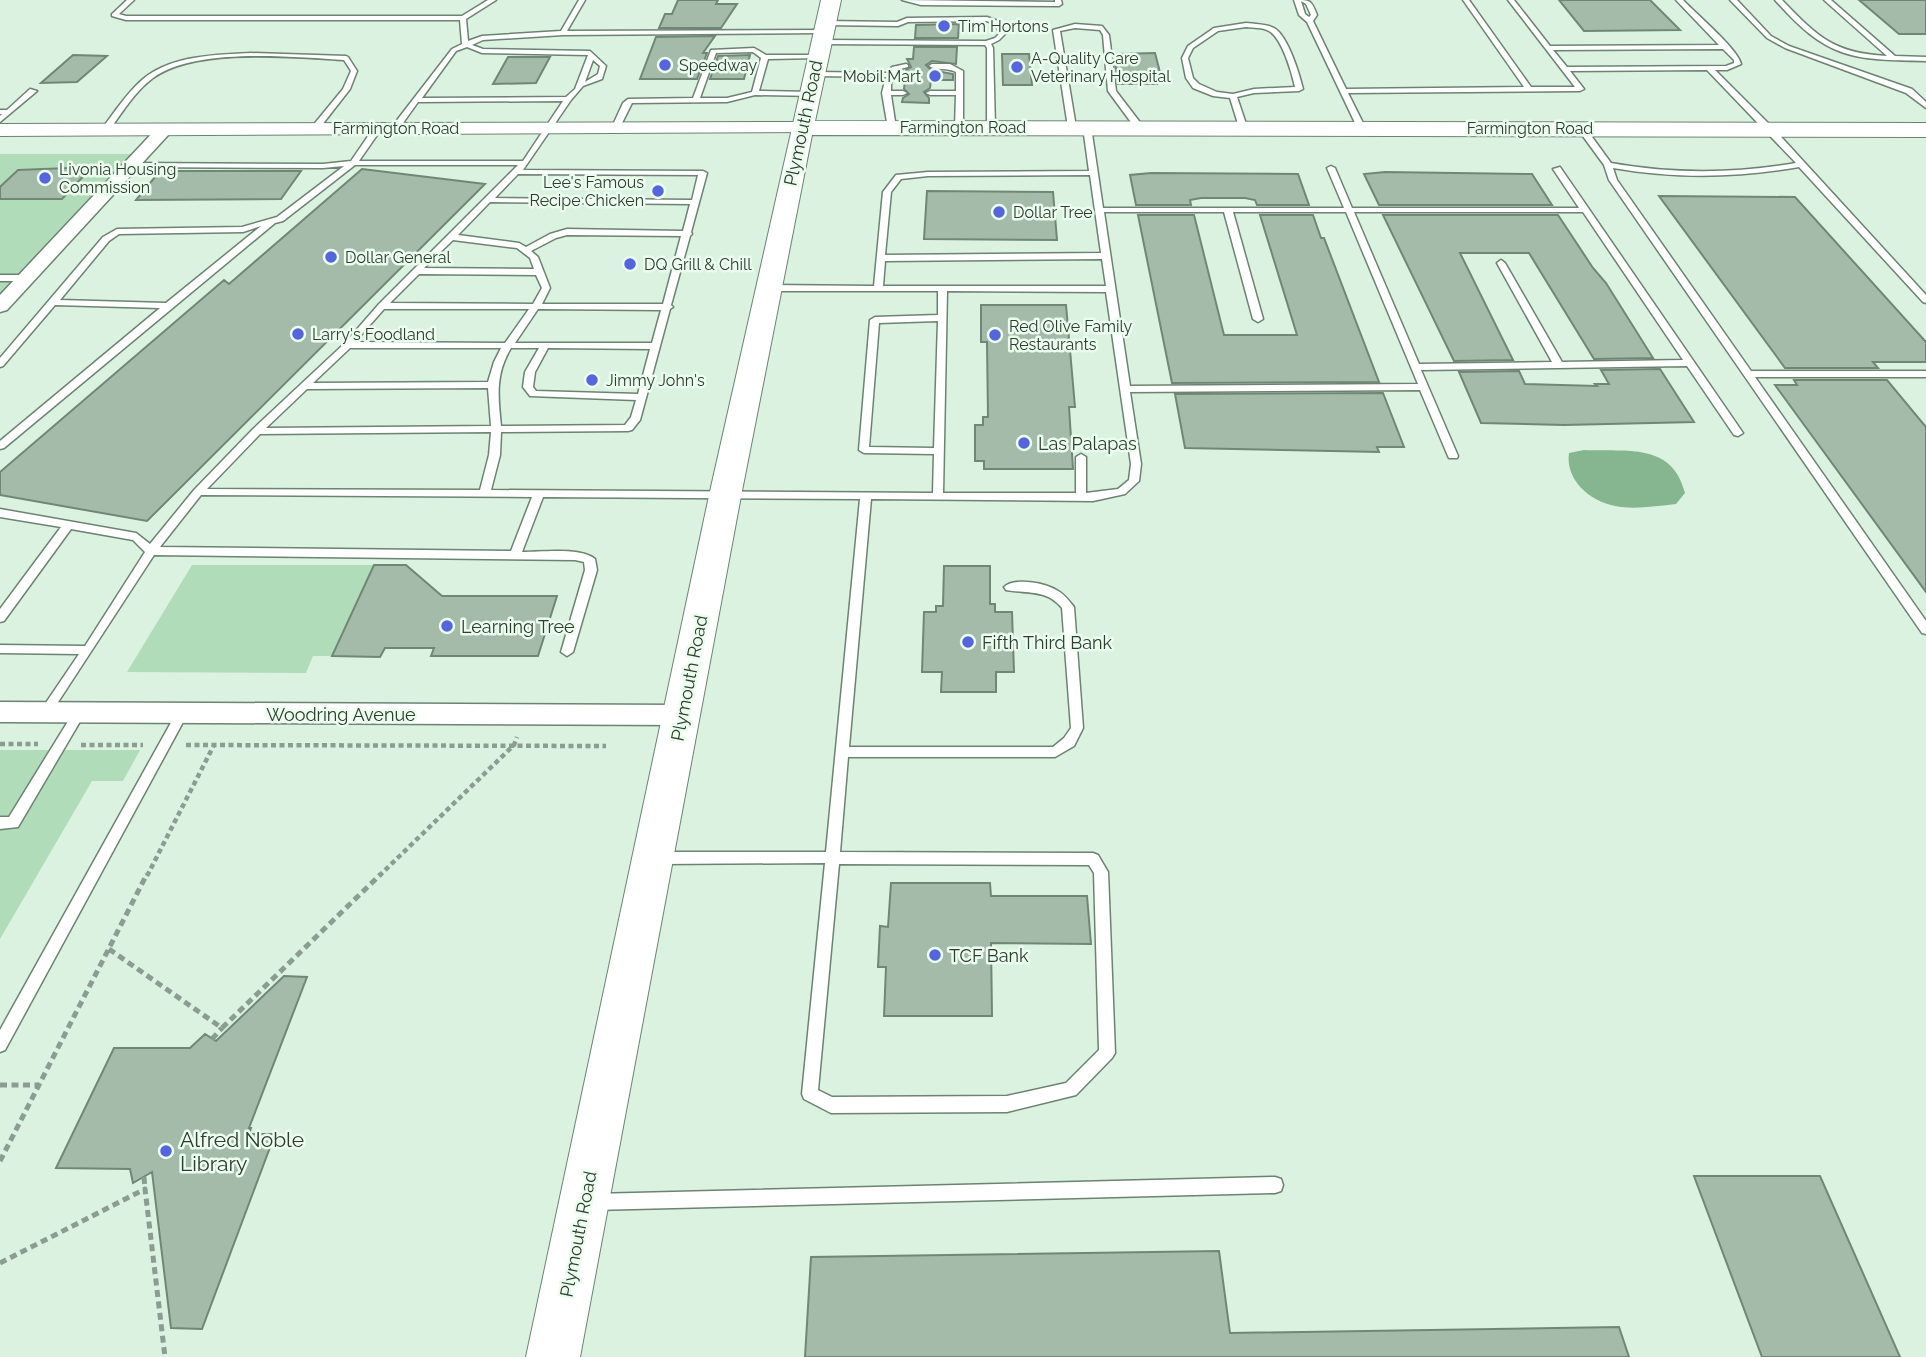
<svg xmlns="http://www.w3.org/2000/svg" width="1926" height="1357" viewBox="0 0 1926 1357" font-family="Raleway,sans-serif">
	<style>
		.green { fill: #b1dcba }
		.water { fill: #85b68f }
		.building { fill: #a5bba9; stroke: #718775; stroke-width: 2 }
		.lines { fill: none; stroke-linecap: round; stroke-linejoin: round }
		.service-casing { stroke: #6d8372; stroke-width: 3 }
		.minor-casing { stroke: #6d8372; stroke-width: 3 }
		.tertiary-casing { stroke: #6d8372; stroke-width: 2 }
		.secondary-casing { stroke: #6d8372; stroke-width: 2 }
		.path-far1 { stroke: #8c9d90; stroke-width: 4.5; stroke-dasharray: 5 3.5; stroke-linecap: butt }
		.path { stroke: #8c9d90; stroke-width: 5; stroke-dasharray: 7 4.5; stroke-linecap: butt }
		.service { fill: #fff; fill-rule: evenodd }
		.minor { fill: #fff; fill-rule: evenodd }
		.tertiary { fill: #fff; fill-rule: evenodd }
		.secondary { fill: #fff; fill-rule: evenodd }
		.poi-dot { fill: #5566dc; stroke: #ebfeee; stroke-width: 2.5 }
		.labels { text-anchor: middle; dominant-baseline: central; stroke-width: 5; stroke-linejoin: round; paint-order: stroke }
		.far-poi-label { font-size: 16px; fill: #313a33; stroke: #ebfeee; text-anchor: start }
		.far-street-label { font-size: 16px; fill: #313a33; stroke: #ebfeee }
		.street-label { font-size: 18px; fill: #313a33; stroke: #ebfeee }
		.poi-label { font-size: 18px; fill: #313a33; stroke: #ebfeee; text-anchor: start }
		.near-poi-label { font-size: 21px; fill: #313a33; stroke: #ebfeee; text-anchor: start }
	</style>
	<rect width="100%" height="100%" fill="#daf2df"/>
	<path class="green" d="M0,154H132L0,294Z
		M192,565H374L332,656H313L306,673L127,672Z
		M0,750H140L123,781H92L0,939Z"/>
	<path class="water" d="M1584,450C1627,452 1672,442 1685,493L1676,504C1657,506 1634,510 1615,506C1589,501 1565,479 1569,453Z"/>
	<path class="building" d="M678,0H718L716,4H737L721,28H659L665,14H672Z
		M1559,0H1650L1680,30L1584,31Z
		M1859,0H1926V34H1899Z
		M959,24L958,38H915L916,25Z
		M715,36L703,53H707L697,79H640L656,37Z
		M914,47H957L956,64L932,61L926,65L931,70L953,74V80H931L930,88L924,92L929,98V103L902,102L903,98L909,94L904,89L906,70L911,67L907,59H913Z
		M1155,53L1162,80H1156L1157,84H1118L1114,54Z
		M1002,54H1029L1032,85H1003Z
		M73,55L107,56L77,82L41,83Z
		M750,55L744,79H710L718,56Z
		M508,57H550L536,83L493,84Z
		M92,167L62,199H0V187L18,170Z
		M362,169L485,184L147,521L0,495V472L224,280L229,284Z
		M160,171H301L281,199L136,200Z
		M1385,172L1532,174L1552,205H1379L1364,174Z
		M1151,173L1298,174L1309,205H1257L1255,200L1245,198H1201L1190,200L1191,205H1136L1130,175Z
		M927,191L1053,192L1057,240L924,239Z
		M1659,196L1795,197L1926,342V362H1873L1878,368H1785Z
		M1138,215H1194L1224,335H1297L1260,215H1313L1321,238H1324L1379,382L1172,383Z
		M1383,215H1558L1593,268L1606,283L1653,358L1594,359L1529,253H1460L1513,360L1454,361Z
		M981,305H1066L1075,407H1069L1073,469H984V461H975V425H983V417H988L987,342H981Z
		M1660,369L1694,422L1564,425L1481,423L1459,372L1519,371L1525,384L1597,386L1595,384H1609L1601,370Z
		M1794,380H1887L1926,427V592L1775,385H1797Z
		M1383,393L1404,447H1377L1379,452L1185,448L1175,394Z
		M374,565H406L442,596H557L538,656H431L434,648H385L380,657L332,656Z
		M944,566H990V604H995V612H1012L1014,672H996V692H941L942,672H922L924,612H936V606H943Z
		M891,883H990L991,896H1087L1091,944L991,943L992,1016H884L886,967H878L880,926L888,927Z
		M284,976L307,977L249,1128H251L249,1134H275L202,1329L171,1328L152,1172L133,1183L130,1169L56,1168L114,1048H190L205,1034L216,1041Z
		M1694,1176H1820L1900,1357H1762Z
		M1219,1251L1230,1333L1619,1327L1629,1357H805L811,1257Z"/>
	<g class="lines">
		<defs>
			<path id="service" d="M127,0H134L119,14L126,16H462L488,0H496L466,19L468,41L482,36L561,31L579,0H585L567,31L824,30V32L822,33L563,35L483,40L472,45L483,49L590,51L606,66L602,79L583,86L571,100L523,170L703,171L707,173L691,232L692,234L690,236L671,305L673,307L670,309L640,420L632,430L628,431L501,432L500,455L491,490L933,493L934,454L864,453L859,450L870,320L875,317L938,315V291H769L765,288L769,285L874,286L883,192L896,175L928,172L1089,171L1083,127L1087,125L1091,127L1103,208H1344L1327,168L1331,166L1335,168L1352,208H1579L1553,169L1560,167L1743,433L1738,436L1734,435L1687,366L1421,370L1458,456L1457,458H1449L1448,456L1420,390L1130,392L1141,464L1139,481L1125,494L1093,501L871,499L849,747H1053L1064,738L1071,728L1062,608C1046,589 1028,594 1006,590L1004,587C1015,577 1046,583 1058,591C1065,595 1069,601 1074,607L1083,728L1074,746L1055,757H848L840,852L1093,853L1098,855L1108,872L1115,1053L1112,1058L1076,1095L1007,1112L831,1113L804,1099L802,1094L825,863L659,864L654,862L652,858L654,854L659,852H826L860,499L543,497L522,552C541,552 581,547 595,559L597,570L573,652L567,656L561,652L585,570L584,562L575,560L154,555L49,716H41L39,713L79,654L0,653V645L85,646L145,552L133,540L71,529L4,621L0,622V609L61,527L0,517V509L136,533L150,544L194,490L253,429L345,343L379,304L518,165H355L283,221L275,223L4,448L0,449V441L160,308L55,305L3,366L0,367V358L103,237L117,229L242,227L277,217L344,166L323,168L132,167H129V163L323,164L351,161L375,126H378L382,128L359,161H523L563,101L418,102L398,130H395L391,128L452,49L462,44L460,20H126L112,16V14ZM467,47L482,53L588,55L575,89L566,97L422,98L456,51ZM593,60L600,66L598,74L585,82ZM518,174L698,175L692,200L495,198ZM1090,175L1101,253L885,255L891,192L901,179L928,176ZM490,202L690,204L683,231L567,229L550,234L526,247L519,243L458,235ZM1104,212H1224L1253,319L1258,322L1263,319L1233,212H1346L1418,384L1130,386ZM1354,212H1583L1683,360L1562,362L1505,263L1501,260L1497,263L1552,362L1419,364ZM261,226L166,303L60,300L109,241L119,234L243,232ZM567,235L681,236L663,304H542L550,288L538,257L531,251L556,238ZM453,240L517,248L530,258L534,269L424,268ZM1102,259L1106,286H883L885,261ZM419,274L536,275L542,288L533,304L390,303ZM947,291L1106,292L1131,464L1129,480L1118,489L1086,493V457L1081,454L1076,457V493H943ZM384,309H529L505,343L355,342ZM538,309L661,310L652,343H515ZM938,321L934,448L869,447L879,323ZM350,348H501L494,362L488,382L313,383ZM511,348H539L525,372L523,387L530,396L636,400L631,417L625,425L501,426C498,397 495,374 511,348ZM548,348L650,349L638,394L536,391L533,387L535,372ZM488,388L491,426L266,428L307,389ZM491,432L489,455L480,490L207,489L260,434ZM201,495L532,497L511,551L160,547ZM839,864L1089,865L1094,873L1099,1050L1066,1083L1007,1096L832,1097L818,1090Z
				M902,0L1055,2V0H1061L1062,4L1059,6L921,5Z
				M1294,0C1311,0 1311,0 1317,15L1313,21L1346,89L1524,87L1463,0H1469L1531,87H1575L1508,0H1514L1550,46L1719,45L1676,0H1683C1696,14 1738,49 1741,64L1727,70H1715L1772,127L1926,295V303L1923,302L1799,167C1737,178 1676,179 1613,168L1617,180L1751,371H1926V377H1755L1926,621V634L1922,633L1609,180L1604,165L1577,128L1584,126L1611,163C1673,174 1733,174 1796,163L1707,70L1570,71L1584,89L1580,91L1348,93L1365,127L1361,129L1357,127L1307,22L1299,15ZM1301,1L1306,4L1311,15L1309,17L1305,14ZM1723,49L1734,60V63L1726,66L1567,67L1553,50Z
				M1730,0H1737L1771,36L1789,46L1912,89L1926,102V108L1906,93L1785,48L1767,38Z
				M1775,0H1782C1818,37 1833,53 1887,56L1824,0H1831L1895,56L1926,57V61C1851,60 1827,59 1775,0Z
				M987,17L998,21L1006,33L999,40L991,44L993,48L995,127L991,129L987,127V48L985,45L820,44L817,42L820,40L986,41L995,38L1000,33L994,23L986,21L908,22L898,26L824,25L821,23L824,21L897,22L907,18Z
				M1246,23C1255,24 1266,24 1274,28C1288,36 1299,73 1303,89L1299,91L1254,93L1237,97L1247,127L1243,129L1239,127L1230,98L1213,96L1193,88L1186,78L1182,58L1188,46L1214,28ZM1246,27C1253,28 1262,27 1269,31C1282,38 1292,73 1295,87L1254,89L1233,94L1217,92L1199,84L1193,78L1188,58L1193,48L1218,31Z
				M1075,24L1102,26L1109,35L1116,91L1142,125V129H1136L1108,91L1103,35L1100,30L1075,28L1060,31L1076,127L1072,129L1068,127L1053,30Z
				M754,48L766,55H820V57L818,58L768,59L759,91L813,92L817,94L816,96L755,95L727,102L632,103L619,129L612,127L623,103L628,99L693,98L711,50ZM753,52L761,58L752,92L727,98H700L716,53Z
				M251,53L346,56L348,57L357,71L350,89L318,130H315L311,128L343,89L351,71L344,60C292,57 196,47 153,78C134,92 122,113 108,132L101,130C114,113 126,94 142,80C171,55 215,55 251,53Z
				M906,64L908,65V67L896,70L891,82V91H903L907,93L903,95H891L896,128L892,130L888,128L882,93L886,77L816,76L813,74L816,72L887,73L892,67Z
				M950,64L963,71V127L959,129L955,127L956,95H930L926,93L930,91H956V72C947,67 936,71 929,66L932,64Z
				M30,89L37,91L0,122V116L2,114H0V110H7Z
				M0,275H26L30,278L26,281H0Z
				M79,708L83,710L85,713L18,827L0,829V817H9L75,710Z
				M182,708L186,710L188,713L5,1050L0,1052V1030L178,710Z
				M1275,1177L1281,1179L1283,1185L1281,1191L1275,1193L593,1210L587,1208L585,1202L587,1196L593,1194Z"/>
			<path id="minor" d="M164,125L172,130L170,133L7,310L0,312V295L158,127Z
				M0,702L681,705L691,708L694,715L691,722L681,725L0,722Z"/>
			<path id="tertiary" d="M802,122L812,128L809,132L0,136V124Z"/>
			<path id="secondary" d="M821,0H841L815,121L1926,123V137L812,135L741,496L580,1357H526L709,496Z"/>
		</defs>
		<use href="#service" class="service-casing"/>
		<use href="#minor" class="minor-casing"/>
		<use href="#tertiary" class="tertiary-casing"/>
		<use href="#secondary" class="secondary-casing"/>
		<path class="path-far1" d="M0,744H38
			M81,745H143
			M186,745L606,746
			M147,876L214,745
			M379,876L514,745L517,737"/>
		<path class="path" d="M109,949L222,1028L381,874
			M212,1039L222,1028
			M0,1085H39
			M0,1161L147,874
			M144,1177L145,1189
			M0,1263L145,1189L165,1357"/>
		<use href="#service" class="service"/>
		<use href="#minor" class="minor"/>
		<use href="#tertiary" class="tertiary"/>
		<use href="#secondary" class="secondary"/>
	</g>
	<g class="poi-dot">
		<circle cx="944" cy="26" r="7"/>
		<circle cx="665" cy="65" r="7"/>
		<circle cx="1017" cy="67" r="7"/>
		<circle cx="935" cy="76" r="7"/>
		<circle cx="45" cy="178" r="7"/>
		<circle cx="658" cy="191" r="7"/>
		<circle cx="999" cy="212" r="7"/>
		<circle cx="331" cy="257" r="7"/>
		<circle cx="630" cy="264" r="7"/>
		<circle cx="298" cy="334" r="7"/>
		<circle cx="995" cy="335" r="7"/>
		<circle cx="592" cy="380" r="7"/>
		<circle cx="1024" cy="443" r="7"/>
		<circle cx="447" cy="626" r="7"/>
		<circle cx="968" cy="642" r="7"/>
		<circle cx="935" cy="955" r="7"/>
		<circle cx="166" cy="1151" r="7"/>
	</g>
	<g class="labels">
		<g class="far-poi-label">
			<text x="958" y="26">Tim Hortons</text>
			<text x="1031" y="58">A-Quality Care<tspan x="1031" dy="18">Veterinary Hospital</tspan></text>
			<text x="679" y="65">Speedway</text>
			<text x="921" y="76" text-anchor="end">Mobil Mart</text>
			<text x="59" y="169">Livonia Housing<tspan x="59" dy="18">Commission</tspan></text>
			<text x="644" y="182" text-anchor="end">Lee's Famous<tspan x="644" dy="18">Recipe Chicken</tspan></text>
			<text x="1013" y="212">Dollar Tree</text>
			<text x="345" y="257">Dollar General</text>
			<text x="644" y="264">DQ Grill &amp; Chill</text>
			<text x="1009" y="326">Red Olive Family<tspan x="1009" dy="18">Restaurants</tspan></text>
			<text x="312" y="334">Larry's Foodland</text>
			<text x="606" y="380">Jimmy John's</text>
		</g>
		<g class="far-street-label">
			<text x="963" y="127">Farmington Road</text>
			<text x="396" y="128">Farmington Road</text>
			<text x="1530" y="128">Farmington Road</text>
		</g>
		<g class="street-label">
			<text transform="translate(803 123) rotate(-78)">Plymouth Road</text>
			<text transform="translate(689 678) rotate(-79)">Plymouth Road</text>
			<text x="341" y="714">Woodring Avenue</text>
			<text transform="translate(578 1234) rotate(-79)">Plymouth Road</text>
		</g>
		<g class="poi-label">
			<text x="1038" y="443">Las Palapas</text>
			<text x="461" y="626">Learning Tree</text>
			<text x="982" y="642">Fifth Third Bank</text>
			<text x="949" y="955">TCF Bank</text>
		</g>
		<g class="near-poi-label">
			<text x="180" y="1139">Alfred Noble<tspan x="180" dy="24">Library</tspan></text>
		</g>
	</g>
</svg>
